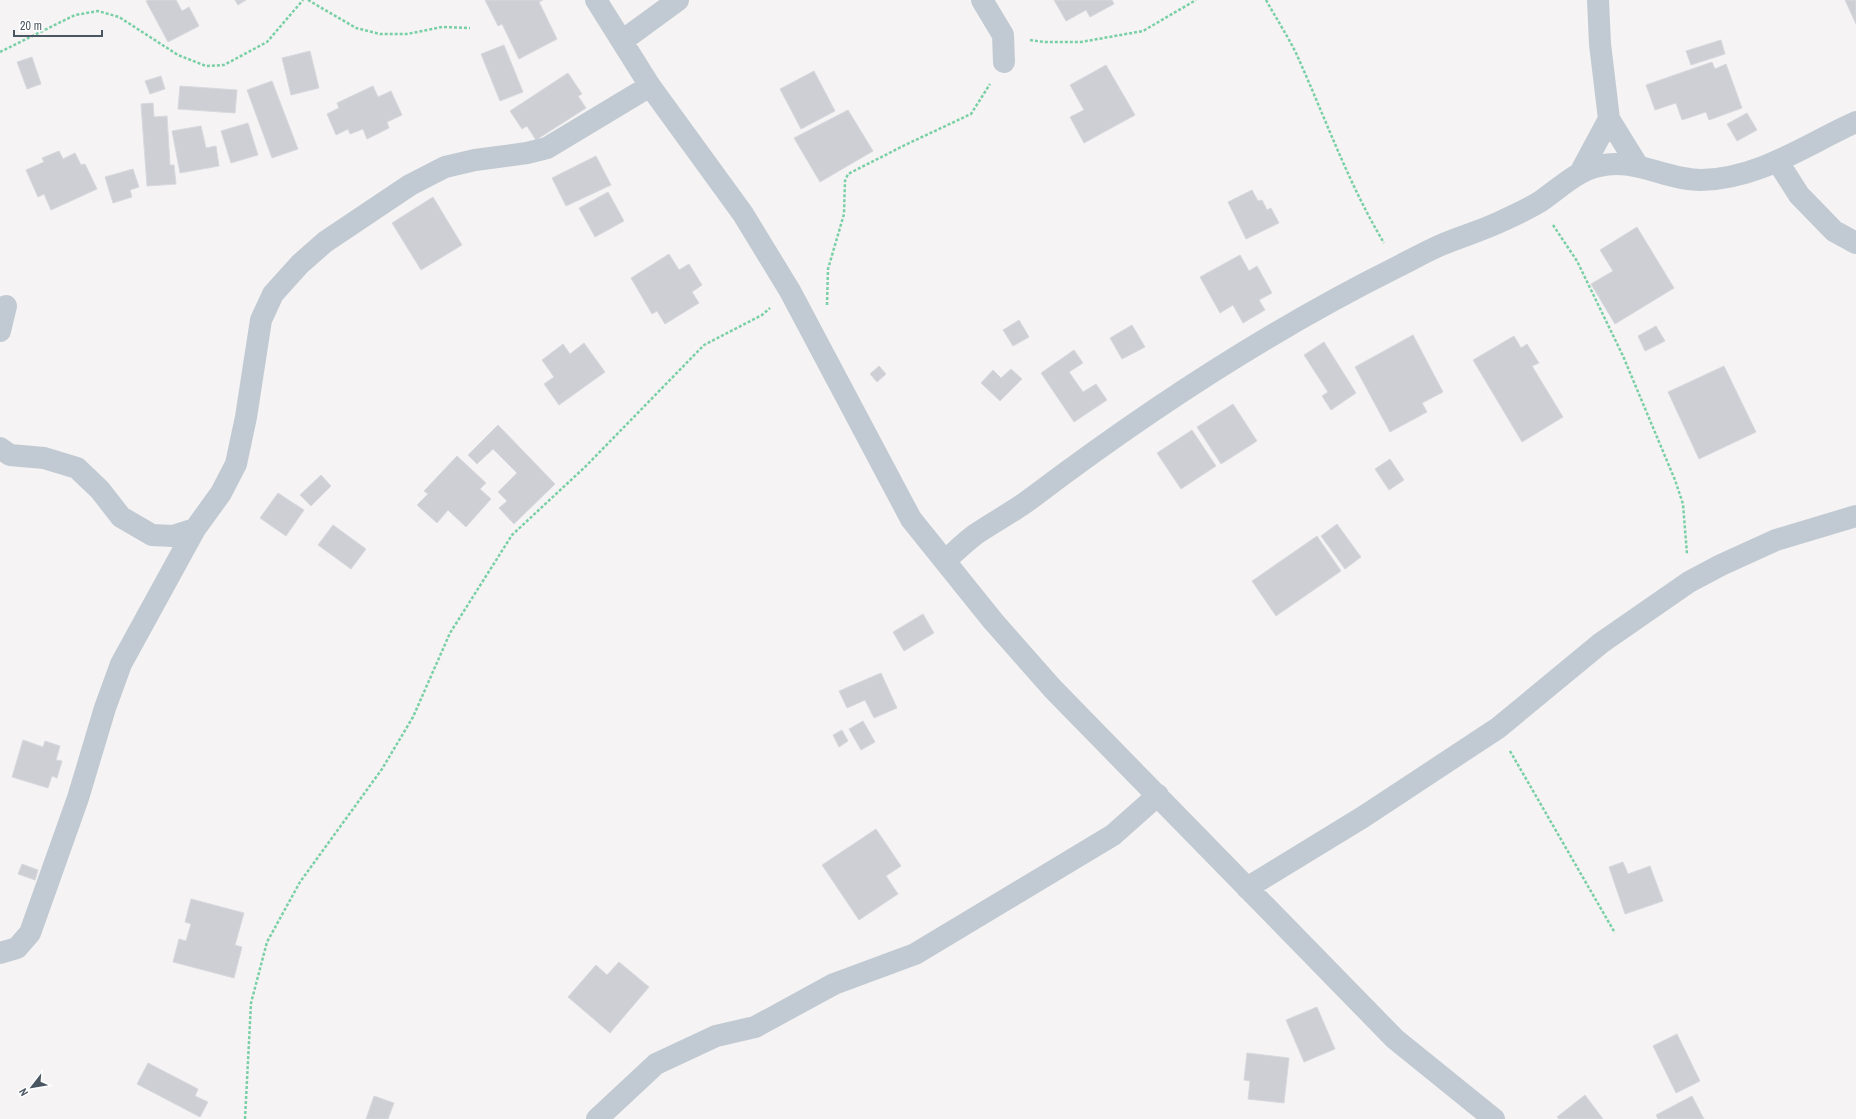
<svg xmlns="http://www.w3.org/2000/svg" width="1856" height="1119" viewBox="0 0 1856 1119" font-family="'Archivo Narrow',sans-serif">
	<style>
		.building { fill: #cdcfd5; stroke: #d7d9de }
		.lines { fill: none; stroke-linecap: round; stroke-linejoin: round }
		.path { stroke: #7ad0a6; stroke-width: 2.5; stroke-dasharray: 3 2; stroke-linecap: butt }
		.street { stroke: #c1cad2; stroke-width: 22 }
	</style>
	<rect width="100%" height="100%" fill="#f5f3f3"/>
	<path class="building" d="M148,0H176L182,11L189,7L199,26L168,42L146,1Z
		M235,0H246L238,5Z
		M485,0H543L539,2L557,39L519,59L502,24L498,26Z
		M1054,0H1112L1114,4L1090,17L1086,10L1066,21Z
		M1845,0H1856V24Z
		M1721,40L1725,54L1691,65L1686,51Z
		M504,45L523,92L500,101L481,54Z
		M310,51L319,88L291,95L282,58Z
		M32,57L41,84L27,89L17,62Z
		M1712,62L1715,69L1726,64L1742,108L1709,120L1706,112L1682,120L1676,103L1655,110L1646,85Z
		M1106,65L1135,115L1084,143L1070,117L1084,110L1070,85Z
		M814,71L835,111L801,129L780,89Z
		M568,73L582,94L578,96L586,108L536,140L527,126L522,129L510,111Z
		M161,76L165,89L150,94L145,81Z
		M272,81L298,149L272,158L247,90Z
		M180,86L237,90L235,113L178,109Z
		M373,86L378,97L391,91L402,115L387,122L389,128L367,139L363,129L350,134L348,129L336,135L327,114L339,108L337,103Z
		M153,103L154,117L167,116L170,165H174L176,184L147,186L141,104Z
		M848,110L873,151L820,182L794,138Z
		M1747,113L1757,130L1737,141L1727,124Z
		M248,123L258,155L231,163L221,131Z
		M201,126L206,148L216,146L219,166L180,173L172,131Z
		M59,151L63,159L75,153L81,165L85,164L97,189L51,210L44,194L38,197L26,170L44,162L42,158Z
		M596,156L611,185L566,206L552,178Z
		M133,169L139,187L130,190L132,197L113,203L105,177Z
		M1252,190L1258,201L1262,200L1267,210L1271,208L1279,223L1246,239L1228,202Z
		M608,192L624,221L595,237L579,208Z
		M433,197L462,245L421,270L392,223Z
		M1637,227L1674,288L1615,324L1591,284L1613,271L1600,250Z
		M669,254L679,270L689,264L702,285L692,292L699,303L665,324L657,311L652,314L631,278Z
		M1240,255L1249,271L1257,266L1272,293L1259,300L1265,310L1243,323L1233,305L1220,313L1200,277Z
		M1019,320L1029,337L1013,346L1003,330Z
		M1132,325L1145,347L1122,359L1110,338Z
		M1656,326L1665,341L1645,351L1638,336Z
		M1413,335L1443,392L1422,403L1427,412L1390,432L1355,367Z
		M1514,336L1521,348L1527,344L1539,363L1532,366L1563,417L1522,442L1473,360Z
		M1324,342L1356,393L1331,410L1322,396L1328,392L1304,355Z
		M584,343L605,372L559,405L544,384L554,377L542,360L563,344L570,354Z
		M1074,350L1083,363L1069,372L1083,392L1096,384L1107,400L1074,422L1041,373Z
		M879,366L886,374L877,382L870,374Z
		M1724,366L1756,432L1699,459L1668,392Z
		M1011,369L1022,379L1000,401L981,383L993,370L1001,378Z
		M1233,404L1257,441L1221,464L1197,427Z
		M498,425L555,484L514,524L499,508L507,501L498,492L517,473L493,449L477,464L468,455Z
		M1192,430L1216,466L1181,489L1157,453Z
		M457,456L486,483L480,489L491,499L466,527L448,510L437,523L417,505L428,494L424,491Z
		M1390,459L1404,480L1389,490L1375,469Z
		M321,475L331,486L311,506L300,495Z
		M278,493L304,510L286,536L260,518Z
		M1337,524L1361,557L1345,569L1321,536Z
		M333,525L366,549L351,569L318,545Z
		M1317,536L1341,571L1276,616L1252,581Z
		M923,614L934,633L904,651L893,632Z
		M881,673L897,708L874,718L865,700L847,708L839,691Z
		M863,721L875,742L861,750L849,729Z
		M842,730L848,741L839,747L833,735Z
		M23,740L43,747L45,741L60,746L56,760L62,761L57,778L52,776L48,788L12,777Z
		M876,829L901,866L886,876L898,894L859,920L822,865Z
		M1623,862L1628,874L1650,866L1663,901L1625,914L1609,867Z
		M22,864L38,870L35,880L18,874Z
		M191,899L244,913L235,945L242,947L234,978L173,962L179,939L186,941L191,924L185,922Z
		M619,962L649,987L610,1033L568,997L596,965L607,975Z
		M1317,1007L1335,1049L1304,1062L1286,1020Z
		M1677,1034L1700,1081L1676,1093L1653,1046Z
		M1247,1053L1289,1058L1284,1103L1248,1099L1250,1081L1244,1080Z
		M148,1063L198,1089L195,1096L208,1102L200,1117L137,1084Z
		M1585,1095L1603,1119H1559L1557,1117Z
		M374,1096L394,1103L388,1119H366Z
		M1692,1096L1704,1119H1658L1656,1115Z"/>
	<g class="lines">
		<path class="path" d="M308,0L356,28L380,34H407L442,27L470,28
			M1266,0C1276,18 1287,35 1296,53C1325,117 1348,183 1384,243
			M1030,40L1044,42H1081L1143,31L1196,0
			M0,52L75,15L98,11L119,17L178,55L206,66L224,65L267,42L303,0
			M1553,225L1577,261L1623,356L1675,480L1683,504L1687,554
			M827,305L828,269L844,214L845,181L848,174L905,145L971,114L990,84
			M1510,751L1615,933
			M245,1119L251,1003L267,942L300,882L382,769L413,717L450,633L512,535L586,466L704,345L762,315L770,308"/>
		<path class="street" d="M596,0L650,86L743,214L790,291L911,519L993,621L1053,689L1395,1039L1494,1119
			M982,0L1003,35L1004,62
			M1598,0L1600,44L1609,119L1638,166
			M622,41L678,0
			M1778,162L1799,195L1834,231L1856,243
			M1580,173L1609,119
			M0,331L6,306
			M0,448L10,455L44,458L77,468L100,490L121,517L152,535L173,536L195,529
			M945,561C955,552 965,542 976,534C995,521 1015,511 1033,497C1148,410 1270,330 1399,266C1413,259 1427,251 1441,245C1462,236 1484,230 1504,220C1517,214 1530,208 1541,201C1560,188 1576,171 1599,166C1634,157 1666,180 1701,180C1759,179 1805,145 1856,122
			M1247,888L1363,817L1498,728L1601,643L1689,582L1721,565L1776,540L1856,516
			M0,953L17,948L30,933L78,798L105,708L121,664L195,529L221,493L236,464L246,417L261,320L273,294L300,264L325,242L410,185L445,167L475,160L527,153L547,148L650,86
			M597,1119L656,1064L716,1036L755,1027L834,984L915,954L1113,835L1158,795"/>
	</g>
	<g transform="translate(32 1087) rotate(239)" stroke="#ffffff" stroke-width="3" paint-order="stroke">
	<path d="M0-3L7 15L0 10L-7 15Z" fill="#4a5661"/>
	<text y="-6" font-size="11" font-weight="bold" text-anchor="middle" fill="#4a5661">N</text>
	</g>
	<path d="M14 30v6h88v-6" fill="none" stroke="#4a5661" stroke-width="2"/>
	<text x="20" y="30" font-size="12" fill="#4a5661" stroke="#ffffff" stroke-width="3" paint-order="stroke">20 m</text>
</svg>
